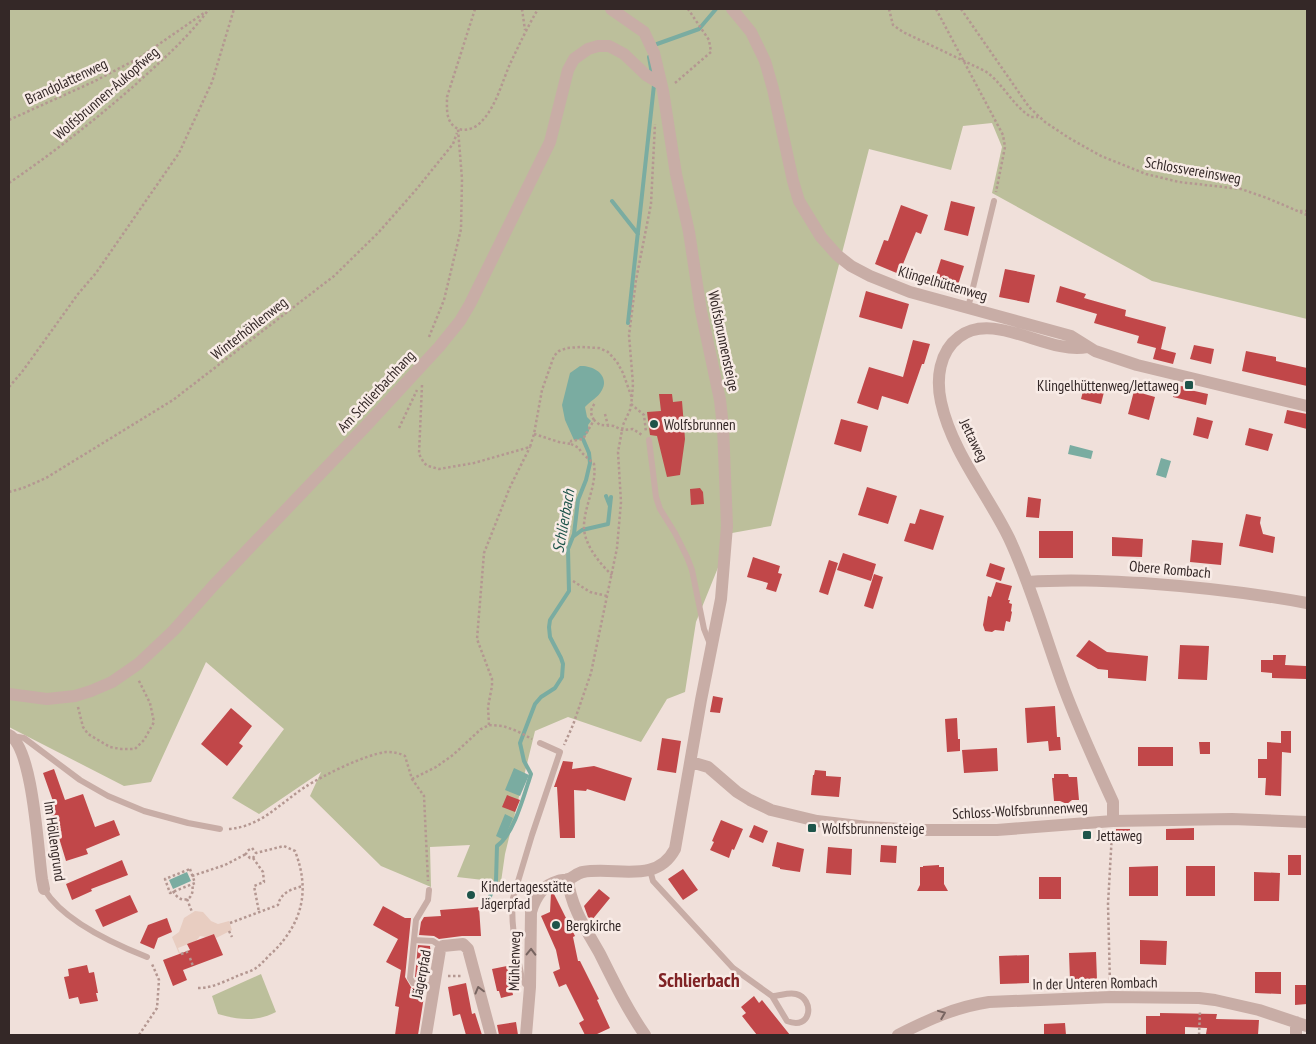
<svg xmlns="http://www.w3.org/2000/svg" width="1316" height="1044" viewBox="0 0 1316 1044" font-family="'PT Sans Narrow',sans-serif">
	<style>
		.green { fill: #bcbf9b }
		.plaza { fill: #e8cdc1 }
		.water { fill: #7aaca1 }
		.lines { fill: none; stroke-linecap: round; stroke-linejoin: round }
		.stream { stroke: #7aaca1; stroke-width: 4 }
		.building { fill: #c14749 }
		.path { stroke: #b49791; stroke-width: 2.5; stroke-dasharray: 2.5 2.5; stroke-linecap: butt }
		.service { stroke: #c8ada6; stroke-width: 6 }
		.minor { stroke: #c8ada6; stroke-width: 12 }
		.oneway { stroke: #776460 }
		.poi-dot { fill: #1e544a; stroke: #f8ebe6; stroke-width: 2 }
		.labels { text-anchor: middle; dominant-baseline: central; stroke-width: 5; stroke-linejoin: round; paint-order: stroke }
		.street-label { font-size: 15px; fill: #342827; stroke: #f8ebe6 }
		.poi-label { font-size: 15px; fill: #342827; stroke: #f8ebe6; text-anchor: start }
		.water-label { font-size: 16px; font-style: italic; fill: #1e544a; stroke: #f8ebe6 }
		.district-label { font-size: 20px; font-weight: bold; fill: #802325; stroke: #f8ebe6 }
	</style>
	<rect width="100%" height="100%" fill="#f0e0da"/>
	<path class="green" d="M9,9H1307V319L1152,281L992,193L1002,147L992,123L963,126L951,170L869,149L771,526L732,533L696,622L685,692L667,699L641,742L568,717L535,731L505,854L501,882L457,877L470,845L430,847L431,887L381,866L310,796L321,772L259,814L232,798L284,729L206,662L151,782L124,786L9,727Z
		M261,974L276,1012C257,1022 238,1020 218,1014L212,996Z"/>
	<path class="plaza" d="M195,911L203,912L211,921L218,924L229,921L232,930L216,938L214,934L206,937L200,936L196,941L178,948L181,956H180L172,937L179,932L184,918Z"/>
	<path class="water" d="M580,366C593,365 610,375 602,390C598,398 590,401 585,407L587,417L591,421L588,425L589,431L583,439L574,440L565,420L562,405L570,373Z
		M1070,445L1093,451L1091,459L1068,454Z
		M1161,458L1171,461L1166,478L1156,475Z
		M514,768L529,775L520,796L505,790Z
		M505,814L513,818L504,840L496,836Z
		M187,872L191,881L173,889L169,880Z"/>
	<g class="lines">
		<path class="stream" d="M657,44L699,29L716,9
			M649,57L652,74
			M612,201L638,234
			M628,323L654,85
			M606,496L610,506
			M574,536L582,530L608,524L611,497
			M487,904L496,881L497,846C514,834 524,795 531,774L524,761L520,743L535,704L541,697L555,688L562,677L563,664L561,658L550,637L549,627L550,620L569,591L568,549L574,534L578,500L586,480L590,463L589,453L583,439"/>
	</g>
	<path class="building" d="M951,201L975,207L968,236L944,230Z
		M901,205L928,215L921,234L916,232L899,274L875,264L884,240L888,241Z
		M941,259L964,266L958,285L935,278Z
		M1005,269L1035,275L1029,303L999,297Z
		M1060,286L1086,294L1084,298L1126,310L1125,316L1166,327L1161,349L1176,353L1173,364L1153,359L1156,348L1137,343L1139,336L1094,323L1097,314L1056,302Z
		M866,291L909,304L902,329L859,317Z
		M913,340L930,344L924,364H922L908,404L882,396L878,410L857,403L869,367L903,377Z
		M1194,345L1214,349L1211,364L1190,359Z
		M1246,351L1276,357V361L1307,368V386L1242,371Z
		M1086,379L1106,384L1101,404L1081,399Z
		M1176,385L1191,388L1190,390L1208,394L1206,405L1173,397Z
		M1134,391L1155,397L1149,420L1128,414Z
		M659,394H672L673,402L682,401L685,439L680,475L667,477L657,436L650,435L647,412L661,411Z
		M1287,410L1307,414V429L1284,423Z
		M1197,417L1213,421L1208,439L1193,435Z
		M841,419L868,426L861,452L834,444Z
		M1249,428L1273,434L1268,451L1245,445Z
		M867,487L897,496L888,524L858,515Z
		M700,488L703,492L704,504L691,505L690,489Z
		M1028,497L1041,499L1039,518L1026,517Z
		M920,509L944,516L933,550L904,541L910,523L915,524Z
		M1246,514L1261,517L1260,523L1263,534L1275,537L1273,553L1239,546Z
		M1039,531H1073V558H1039Z
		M1112,537L1143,539L1142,557L1112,556Z
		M1192,540L1223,543L1221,565L1190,562Z
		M843,553L876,564L871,581L837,570Z
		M753,557L780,566L778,573L782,574L776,592L766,589L768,583L747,577Z
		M829,560L838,563L828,595L819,592Z
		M990,563L1005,568L1001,581L986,576Z
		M874,574L883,577L873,609L864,606Z
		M996,582L1012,586L1008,600H1010L1009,603L1012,604L1011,611L1012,612L1010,622L1006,621L1004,631L995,630L992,632L985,631L983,625L988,596L991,597Z
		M1089,640L1107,652L1148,656L1146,681L1108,678V670L1098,669L1076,656Z
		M1180,645L1209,646L1207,680L1178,679Z
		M1273,655H1286L1285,665L1306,666V679L1272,678V673L1261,672V660H1273Z
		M713,696L723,698L720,713L710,712Z
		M1055,706L1057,737H1060L1061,750L1049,751L1048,741L1027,743L1025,708Z
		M231,708L252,726L239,743L243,746L227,766L201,744Z
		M957,718L958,739H960V751L947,752L945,719Z
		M1281,731H1291V753L1282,752L1281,796L1265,795L1266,778H1258V759H1267V742L1281,743Z
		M662,738L681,741L676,773L657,770Z
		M1199,742H1210V754H1200Z
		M1138,747H1173V766H1138Z
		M997,748L998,771L964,773L962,750Z
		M563,761L573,762L572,769L594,766L632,778L625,801L587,789L586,791L574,790L575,838H560L557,787H554Z
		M54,769L65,800L83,794L95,827L114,820L120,835L86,849L88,854L66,861L56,828L54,829L47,810L55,807L43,773Z
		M815,770L826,771V776L841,777L839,797L811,795L813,775H814Z
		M1054,774H1068L1069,777H1077L1079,800H1072L1067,804L1060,801H1054L1052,778H1054Z
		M507,795L520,800L515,812L502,807Z
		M721,820L743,829L734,850L732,849L729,858L710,850L714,842L712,841Z
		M754,825L768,831L763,843L749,837Z
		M1194,828V840H1166V829Z
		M1116,829H1130V841H1116Z
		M777,842L804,849L800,872L780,869V868L772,866Z
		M881,845L897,846L896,863L880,862Z
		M828,847L852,849L851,875L826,873Z
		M1288,855H1301V875H1288Z
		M122,860L128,875L91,889L92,891L72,900L66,884Z
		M939,865V867H944V884L948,891H917L920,885V867H923V866Z
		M1158,866V896H1129V867Z
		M1186,866H1215V896H1186Z
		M683,869L698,890L683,900L668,879Z
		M1254,872L1280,873L1279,901H1254Z
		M1039,877H1061V899H1039Z
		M599,889L610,898L592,920L588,917L584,906Z
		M553,892L575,936L573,937L578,961H580L599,999L597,1000L610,1028L595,1035H585L579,1023L584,1020L566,984L559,987L553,972L560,969L556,950L541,916L550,912L551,893Z
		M130,895L138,912L103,927L95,910Z
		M383,906L405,918H411L405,977L411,987L425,990L418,1035H395L399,1007L395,1006L401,970L386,962L398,939L373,925Z
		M479,907L481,936H462L439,939L434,936L419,935L421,922L424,917L441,916L440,910Z
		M167,918L172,932L158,938L154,949L140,943L148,925Z
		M214,934L223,955L183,970L187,980L173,986L163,960L190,950L187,944Z
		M1140,940L1167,941L1166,965L1140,964Z
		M418,945L430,946L431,956L427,980L415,977Z
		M1096,952L1097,980L1070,981L1069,953Z
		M1029,955V983L1000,984L999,956Z
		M87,965L89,973L94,972L98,993H96L98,1001L80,1004L78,997L69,999L64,977L69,976L68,969Z
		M507,966L513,995L501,998L499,991H497L492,969Z
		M1255,972H1281V994L1255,993Z
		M466,983L472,1014L475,1013L482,1035H466L460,1014L453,1016L448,987Z
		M1295,985H1307V1004L1295,1005Z
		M754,996L759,1003L762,1000L790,1035H757L742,1016L746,1013L741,1007Z
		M1160,1013L1217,1014L1216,1019L1259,1020L1258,1035H1215L1206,1034L1207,1028L1185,1027V1035H1146V1016H1160Z
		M516,1022L518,1035H499L497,1025Z
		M1065,1023L1066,1035H1044V1024Z"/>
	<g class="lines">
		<path class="path" d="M475,9L447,97C447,106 446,116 451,123C458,134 474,130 481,122C496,107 502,82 510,64C519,45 528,26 538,9
			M522,9L525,30
			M889,9L893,25L903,32L985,71C1003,83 1012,105 1031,117H1038
			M936,9L1003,135L1005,147L996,192
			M961,9L1029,107L1045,122L1069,138L1101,156L1146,174L1179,182L1241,189L1267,198L1307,215
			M675,83L711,52L709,40L688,9
			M9,120L93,82L139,58L204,13
			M9,183C53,153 95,120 135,85C161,61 188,38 209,9
			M1300,211H1307
			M429,337L444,300L461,229L462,179L458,129
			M422,385L419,454L424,463L428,466L439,469L474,463L530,447L534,434L542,390L554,356L559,351L567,348L581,347L599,348L608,352L617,362L623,373L632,398L630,410L623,425L618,452L621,502L617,548L591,673L573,725L564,745
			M9,387L22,372L78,294L96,273L179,153L212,82L234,9
			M632,397L633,384L629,335L636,280L651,204L655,124
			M631,404L644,415L646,432
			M605,414L608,426
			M594,420C590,413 590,410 595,403
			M399,428L417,390
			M534,434L559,442L571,444V441L583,439L594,420L600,425L614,426L622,430L633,429L642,435
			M571,444L579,448L581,452L594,464C597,485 585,504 584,525C583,543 599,563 612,575
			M9,492L23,488L46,478L173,400L334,276L378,233L415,191L453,144L457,133
			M573,581L590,592L607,596
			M78,707L83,727L88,734L110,747L121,749H135L144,740L154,722L150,703L138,679
			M489,725L488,707L492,686V679L477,639L484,553L510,487L530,447
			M412,779L436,767L453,755L481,729L489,725L503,726L517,731L532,739
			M229,829C262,826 279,804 305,787C324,775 364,755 386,752C393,752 399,753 405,756L412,779L424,796L428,881
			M253,858L263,872L264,882L254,886L259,912
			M190,869L195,883L170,893L165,879Z
			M192,876L225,865L246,854
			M173,891C181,906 196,900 192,884
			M187,899L192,912
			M230,923L278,905C281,892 292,889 303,886
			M229,931L232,937
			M181,954L190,951
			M190,958L193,966
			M448,976H462
			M1110,985L1108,904L1112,833
			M198,988C212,988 223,982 235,977C241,974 250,972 256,968C262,964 267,957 273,952C303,922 310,890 295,851L284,846L256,853L253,858H250L246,854L247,851L252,848L256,853
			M139,1035L157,1008L159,980L152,964
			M1199,1035L1200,1011H1201"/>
		<path class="service" d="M968,308L994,201
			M649,440L656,497L660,509L675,533L687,557L692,570L704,629L710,644
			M12,736L24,738L80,780L108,796L144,811L188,823L220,829
			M650,870L653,881L733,968L772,996L787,1021C812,1031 815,999 796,994C788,992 780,996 772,996
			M44,889C63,921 114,944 147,957
			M429,890L428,900L416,920L410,978L413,983L434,986
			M414,940L433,941L442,947
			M529,986L525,984L522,979C517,952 510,925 513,898L532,835L560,752L540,743"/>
		<path class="minor" d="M732,9L751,32L765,61L773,89L793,181L799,201L821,237L837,255L851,266L870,276L910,292L1071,336L1095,351L1137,365L1307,406
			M1087,347C1048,355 994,310 959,337C939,352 936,379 941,402C952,452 987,493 1009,538C1032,587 1046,640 1065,691C1079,728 1096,765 1113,802V821
			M1028,582C1067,579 1105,581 1143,583C1198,587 1253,593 1307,603
			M9,694L47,699L75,696L91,691L112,682L138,664L174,630L213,586L365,427L439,347L460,321L470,304L550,142L568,70L574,59L588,49L598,46H609L624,54L646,75L661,84
			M9,735C33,747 38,852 42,879L44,889
			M691,762L708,767L737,792L750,800L771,810L817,821L867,827L918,830H997L1113,821L1232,819L1307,822
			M568,879C570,906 587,931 600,954C614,982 627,1009 645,1035
			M1296,1022V1035
			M426,1035L440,950L443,946L463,944L468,949L491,1035
			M526,1035L530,987L531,912C535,898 543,885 558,881C561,880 566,880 569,879C574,877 577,873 583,872C616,866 656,885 675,849L701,700L721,599L727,526L723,427L720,400L701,311L689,232L676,174L663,91L654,53L644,32L611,9
			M898,1035C928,1020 955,1007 989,1002L1111,997L1199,998L1215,1000L1259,1010L1307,1026"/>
	</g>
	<defs><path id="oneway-chevron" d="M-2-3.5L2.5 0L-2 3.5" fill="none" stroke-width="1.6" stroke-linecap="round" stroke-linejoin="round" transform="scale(1.25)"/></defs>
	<g class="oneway">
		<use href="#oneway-chevron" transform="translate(531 952) rotate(-89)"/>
		<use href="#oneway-chevron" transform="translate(479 990) rotate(-105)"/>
		<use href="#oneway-chevron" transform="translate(942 1014) rotate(-22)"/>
	</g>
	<g class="poi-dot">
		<rect x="1184" y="380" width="10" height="10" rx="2.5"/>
		<circle cx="654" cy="424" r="5"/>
		<rect x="807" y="823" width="10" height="10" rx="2.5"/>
		<rect x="1082" y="830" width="10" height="10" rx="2.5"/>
		<circle cx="471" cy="895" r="5"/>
		<circle cx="556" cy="925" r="5"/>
	</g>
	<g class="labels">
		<g class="street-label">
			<text transform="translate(66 81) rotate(-25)">Brandplattenweg</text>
			<text transform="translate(106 93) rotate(-41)">Wolfsbrunnen-Aukopfweg</text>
			<text transform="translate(1193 170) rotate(10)">Schlossvereinsweg</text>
			<text transform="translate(943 283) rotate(16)">Klingelhüttenweg</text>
			<text transform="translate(249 328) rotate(-38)">Winterhöhlenweg</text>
			<text transform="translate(724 341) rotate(78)">Wolfsbrunnensteige</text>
			<text transform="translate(376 391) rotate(-47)">Am Schlierbachhang</text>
			<text transform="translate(974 440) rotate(64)">Jettaweg</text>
			<text transform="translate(1170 569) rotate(5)">Obere Rombach</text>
			<text transform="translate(1020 810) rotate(-3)">Schloss-Wolfsbrunnenweg</text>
			<text transform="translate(55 841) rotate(82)">Im Höllengrund</text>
			<text transform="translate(514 961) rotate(-89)">Mühlenweg</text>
			<text transform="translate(421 974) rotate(-79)">Jägerpfad</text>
			<text transform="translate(1095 983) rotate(-1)">In der Unteren Rombach</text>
		</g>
		<g class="poi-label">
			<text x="1179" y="385" text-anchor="end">Klingelhüttenweg/Jettaweg</text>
			<text x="664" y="424">Wolfsbrunnen</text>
			<text x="822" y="828">Wolfsbrunnensteige</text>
			<text x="1097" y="835">Jettaweg</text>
			<text x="481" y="886">Kindertagesstätte<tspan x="481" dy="17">Jägerpfad</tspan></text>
			<text x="566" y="925">Bergkirche</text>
		</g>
		<g class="water-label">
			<text transform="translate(563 521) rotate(-80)">Schlierbach</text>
		</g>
		<g class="district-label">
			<text x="699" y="980">Schlierbach</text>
		</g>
	</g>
	<rect width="1316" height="1044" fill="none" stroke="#342827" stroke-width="20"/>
</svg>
